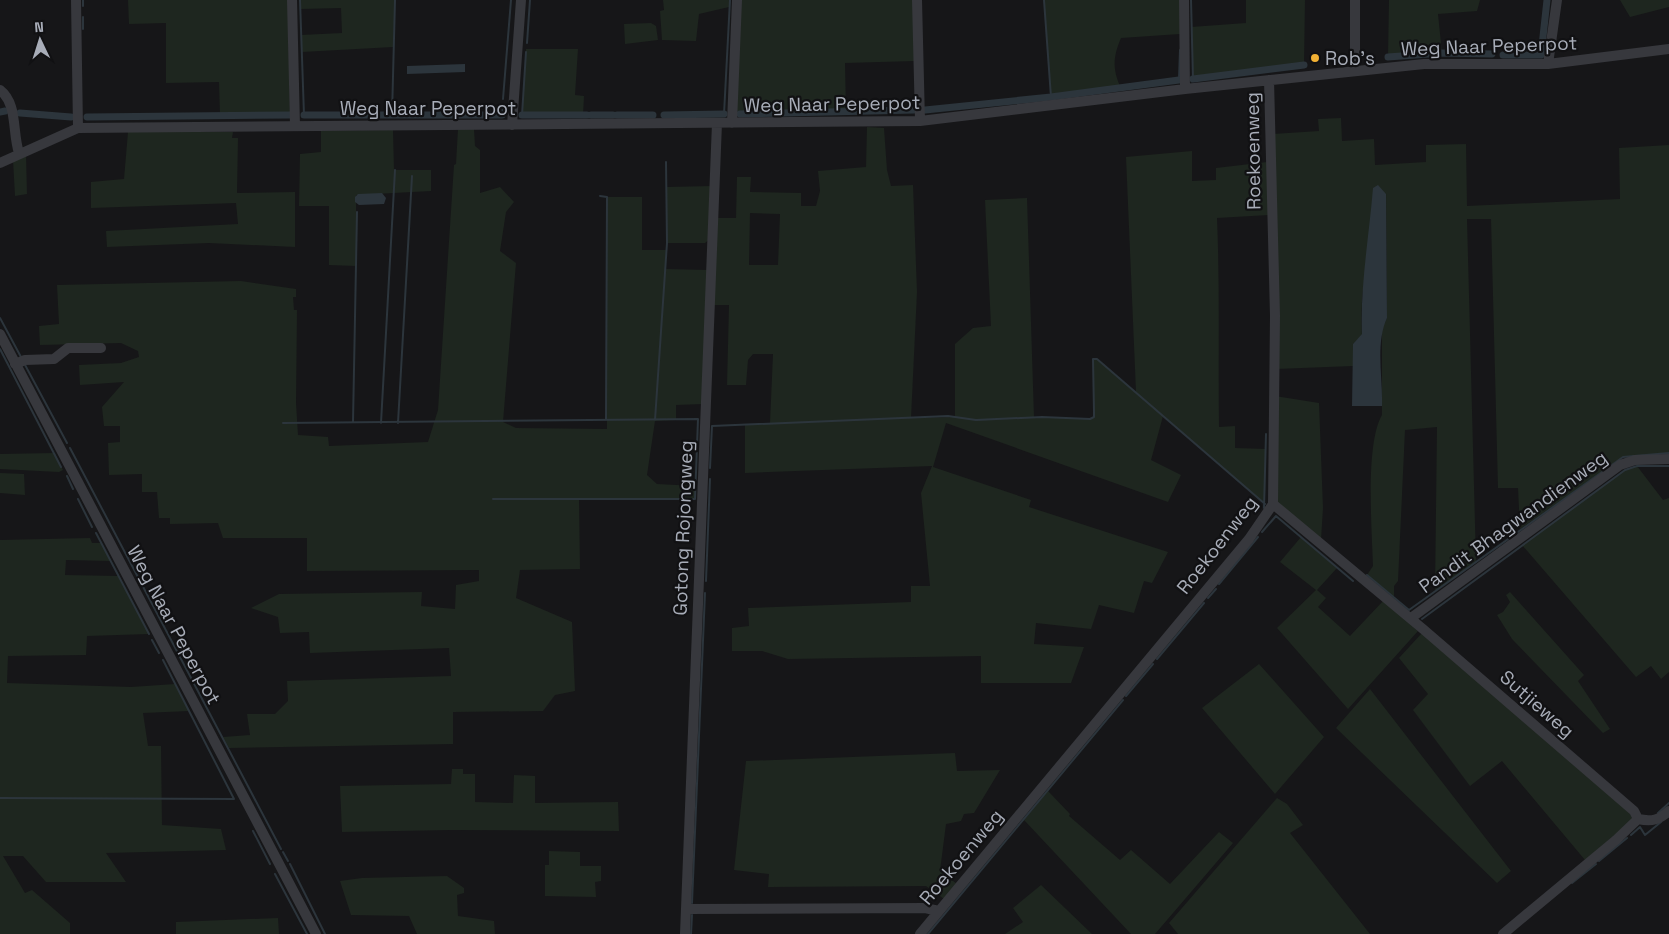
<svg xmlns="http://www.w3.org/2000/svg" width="1669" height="934" viewBox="0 0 1669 934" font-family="'Space Grotesk',sans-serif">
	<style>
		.green { fill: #1e261f; fill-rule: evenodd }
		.water { fill: #2c353c }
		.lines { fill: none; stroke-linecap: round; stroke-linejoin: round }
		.stream { stroke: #2c353c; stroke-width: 2 }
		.canal { stroke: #2c353c; stroke-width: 7 }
		.minor { stroke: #37383d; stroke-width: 10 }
		.poi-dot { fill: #f2b134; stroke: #111113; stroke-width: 2 }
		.labels { text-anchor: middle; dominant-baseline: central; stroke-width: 4.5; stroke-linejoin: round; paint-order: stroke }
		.street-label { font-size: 19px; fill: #a8adb8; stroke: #111113 }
		.poi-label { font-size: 19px; fill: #a8adb8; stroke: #111113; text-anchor: start }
	</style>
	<rect width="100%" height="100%" fill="#161618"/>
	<path class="green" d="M128,0H288L290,115H220L219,82L166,83V23L129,24Z
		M300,0H395L393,47L302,52L301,35L342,33L341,8L301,9Z
		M663,0H730L729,7L699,14L696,41L662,40L660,11L664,10Z
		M740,0H914L915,61L845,63L846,112L736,114Z
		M1044,0H1180V34L1121,38C1113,57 1112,69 1121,88L1051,97Z
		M1246,0H1305L1304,65L1193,79L1191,27L1246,23Z
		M1389,0H1480L1477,11L1438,14L1442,53L1388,57Z
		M1620,0H1669V7L1630,17Z
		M651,23L656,26L658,40L625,44L624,24Z
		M526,49H578L575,95L584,96L583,115L522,114Z
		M1341,118L1342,141L1374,139L1375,165L1426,162V145L1466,144L1467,206L1620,199L1619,148L1669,145V453L1623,457L1520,529L1518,488H1498L1491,219H1467L1476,562L1435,591L1437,427L1405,430L1398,581L1394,586V598L1367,575L1373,566C1372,531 1365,444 1382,415V328L1387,318L1386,193C1371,244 1359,281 1362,335L1353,344V366L1276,369L1273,134L1319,131L1318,119Z
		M867,127L884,128L887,170L891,186L913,185L917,292L911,418L955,417V344L973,328L991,326L985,200L1027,198L1034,417L1090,419L1094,417V412L1093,359H1097L1136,392L1126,157L1192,151V181L1216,180V168L1267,162L1269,215L1217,218C1220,288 1218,357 1219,427L1235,426V448L1266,449L1265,504L1163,416L1151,460L1181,475L1168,502L946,423L933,467L1031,500L1029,507L1168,552L1152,583L1144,581L1134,613L1099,605L1091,629L1036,623L1034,644L1084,647L1071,683H981V656L788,659L762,651H732V628L749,626L748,608L911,602V586H930L921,493L932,466L745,473V425L770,423L773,354H753L748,360L746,385H727L729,305H712L717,218H736L737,177H751L750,192L801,193V206H816L820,191L818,171L866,167ZM750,213L780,214L778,265H749Z
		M458,129H474L475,146L480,150V193L500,187L514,202L506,212L500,251L516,263L503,422L516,428L607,429V197H642V250H666L665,269L709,270L703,404L676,405V420L655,421L647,475L657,484L696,486L695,499H579L580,569L520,570L516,598L572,622L575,691L555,695L543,711L453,712V744L229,748L223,737L250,735L247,714H275L288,701L287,681L451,676L449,648L310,653L309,632L280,633L278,617L251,608L279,594L422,592L421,606L455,609L456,585L479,581V570L307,571V538H223L218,523L170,524V518H159L157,492H142V474L109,475L108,443L120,442V426H104L102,407L124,382L80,385L79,365L121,363L139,357L138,351L121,343L40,345L39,326L59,324L57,285L241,281L296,289V297H293L294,310H297L296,403L298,435L328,437L329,446L428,442L438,410L454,165L456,164Z
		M393,130L394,170H431V191L356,195V266L329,265V206H299L300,154L321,152V131Z
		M128,132H233L232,138H238L237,193L295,192V247L209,243L107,247L106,231L238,224L236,203L91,208V182L124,179Z
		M26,154L27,194L15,196L13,160Z
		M713,186L710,239L705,243H667L666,187Z
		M1275,396L1319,403L1323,508L1321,540L1275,504Z
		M55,453L63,470L59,472L0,469V454Z
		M1637,466L1663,500L1669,498V672L1661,679L1651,666L1636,677L1522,545L1625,470Z
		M0,473L24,474L25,495L0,493Z
		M1301,537L1337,568L1317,590L1326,598L1318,607L1350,636L1384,600L1418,631L1348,709L1277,628L1316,590L1280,562Z
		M90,538L92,543H101L111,561L66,560L65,575L118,576L149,634L87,636L86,655L8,656L7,683L131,687L175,684L189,711L143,713L148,746H161L162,825L221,829L226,850L106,853L126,882H46L23,856H3L25,893L32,890L70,923V934H0V540Z
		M1510,592L1584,675L1578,681L1610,729L1603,733L1512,639L1497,615L1503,612L1510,602L1506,595Z
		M1422,633L1628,810L1633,820L1585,860L1502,761L1470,786L1413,710L1428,694L1399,658Z
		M1259,664L1324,737L1275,794L1202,708Z
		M1370,689L1511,871L1497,883L1336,728Z
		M955,753L957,771L1000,770L974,813L964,814L961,821L946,824L940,871L957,884L944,899L926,886L768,887L769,874L734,870L746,761Z
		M452,769H463V774H475V802L513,803L514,775L535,776V803L618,802L619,831L451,830L342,832L340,786L451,784Z
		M1048,791L1070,814L1069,816L1120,860L1131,850L1170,884L1219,832L1233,843L1155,934H1131L1024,820Z
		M1277,798L1287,804L1303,825L1290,833L1370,934H1178L1169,923Z
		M549,851L580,852V866H601V881L595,882L596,897L545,896V865H549Z
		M447,876L464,888V893L457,895L458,916L494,921L495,934H417L409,916L351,915L340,881L362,878Z
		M1041,885L1092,934H1005L1023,922L1013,908Z
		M278,918L279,934H176V922Z"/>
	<path class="water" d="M465,64V72L407,74V66Z
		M1378,185L1386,194L1387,318C1375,344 1383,378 1382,406H1352L1353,344L1362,334C1360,286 1369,237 1373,188Z
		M382,193L386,198L384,204L359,205L355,202V197L358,194Z"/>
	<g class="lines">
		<path class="stream" d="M83,0V6
			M300,0L304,115
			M1044,0L1051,97
			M1191,0L1193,79
			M83,29V17
			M527,43L530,0
			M1179,80L1180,50
			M503,99L511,0
			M724,114L730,0
			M392,115L395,0
			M502,115L503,106
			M522,115L526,52
			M600,196L607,197L606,420
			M0,318L21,357
			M0,349L61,467
			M24,363L67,443
			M655,420L667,243L666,162
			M353,422L357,212
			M283,423L698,419L695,499H493
			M381,423L395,170
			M398,423L412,176
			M70,448L281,849
			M710,468L712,426L948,416L976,420L1042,417L1090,419L1094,417V412L1093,359H1097L1265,504
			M67,476L73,489
			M78,499L92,527
			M1264,508L1266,434
			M1262,532L1276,516L1353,581
			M96,533L149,634
			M1367,575L1409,610L1623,457L1669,453
			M706,581L710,479
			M1219,584L1258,537
			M1208,598L1216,589
			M1422,619L1625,470L1637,466H1669
			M152,640L159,653
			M1157,659L1204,603
			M1126,696L1153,664
			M0,798L234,799L163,660
			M1658,813L1669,803
			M253,831L270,864
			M1631,835L1640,827L1645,835L1661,822
			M283,852L288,861
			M1599,861L1627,838
			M290,864L325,934
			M275,874L307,934
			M1572,883L1596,864
			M692,903L705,593
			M691,934L692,915
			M928,934L1123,700"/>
		<path class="canal" d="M1503,55H1541L1547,0
			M1388,57L1442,53L1492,54
			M1193,79L1304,65
			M925,110L1051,97L1179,80
			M0,112L5,111
			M20,113L71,117
			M740,114L914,110
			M304,115H502
			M522,115H587
			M591,115H613
			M617,115H653
			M664,115L724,114
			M87,117L290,115"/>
		<path class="minor" d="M76,0L78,128
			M292,0L295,126
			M917,0L920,121
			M1184,0L1185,89
			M1355,0V71
			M1548,64L1557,0
			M0,90C18,104 12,132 19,153
			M732,123L737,0
			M512,125L521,0
			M0,163L78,128L920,121L1185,89L1424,64H1548L1669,49
			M0,334L316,934
			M15,364L25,360L54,359L68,348H101
			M1273,504L1423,629L1634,811L1638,819
			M1411,618L1620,465L1635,460L1669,459
			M1638,819C1652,822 1659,820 1669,811
			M686,909L925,908L939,911
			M685,934L717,123
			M920,934L1249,539L1273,504L1275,316L1269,80
			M1503,934L1616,840L1638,819"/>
	</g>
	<circle class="poi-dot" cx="1315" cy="58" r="5"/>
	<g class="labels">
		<g class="street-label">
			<text transform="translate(1489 46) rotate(-2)">Weg Naar Peperpot</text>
			<text transform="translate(832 104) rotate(-1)">Weg Naar Peperpot</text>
			<text x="428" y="108">Weg Naar Peperpot</text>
			<text transform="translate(1253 151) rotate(-91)">Roekoenweg</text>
			<text transform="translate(1513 522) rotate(-36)">Pandit Bhagwandienweg</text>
			<text transform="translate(683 528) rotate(-88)">Gotong Rojongweg</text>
			<text transform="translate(1217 545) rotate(-52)">Roekoenweg</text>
			<text transform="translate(174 625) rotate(62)">Weg Naar Peperpot</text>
			<text transform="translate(1537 704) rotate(41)">Sutjieweg</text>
			<text transform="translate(961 857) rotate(-50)">Roekoenweg</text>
		</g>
		<g class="poi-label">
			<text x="1325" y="58">Rob's</text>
		</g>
	</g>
	<g transform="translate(40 40) rotate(356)" stroke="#111113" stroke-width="4" paint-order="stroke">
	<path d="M0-4L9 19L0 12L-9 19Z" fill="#a8adb8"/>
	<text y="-8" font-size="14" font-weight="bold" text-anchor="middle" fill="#a8adb8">N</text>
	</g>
</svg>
